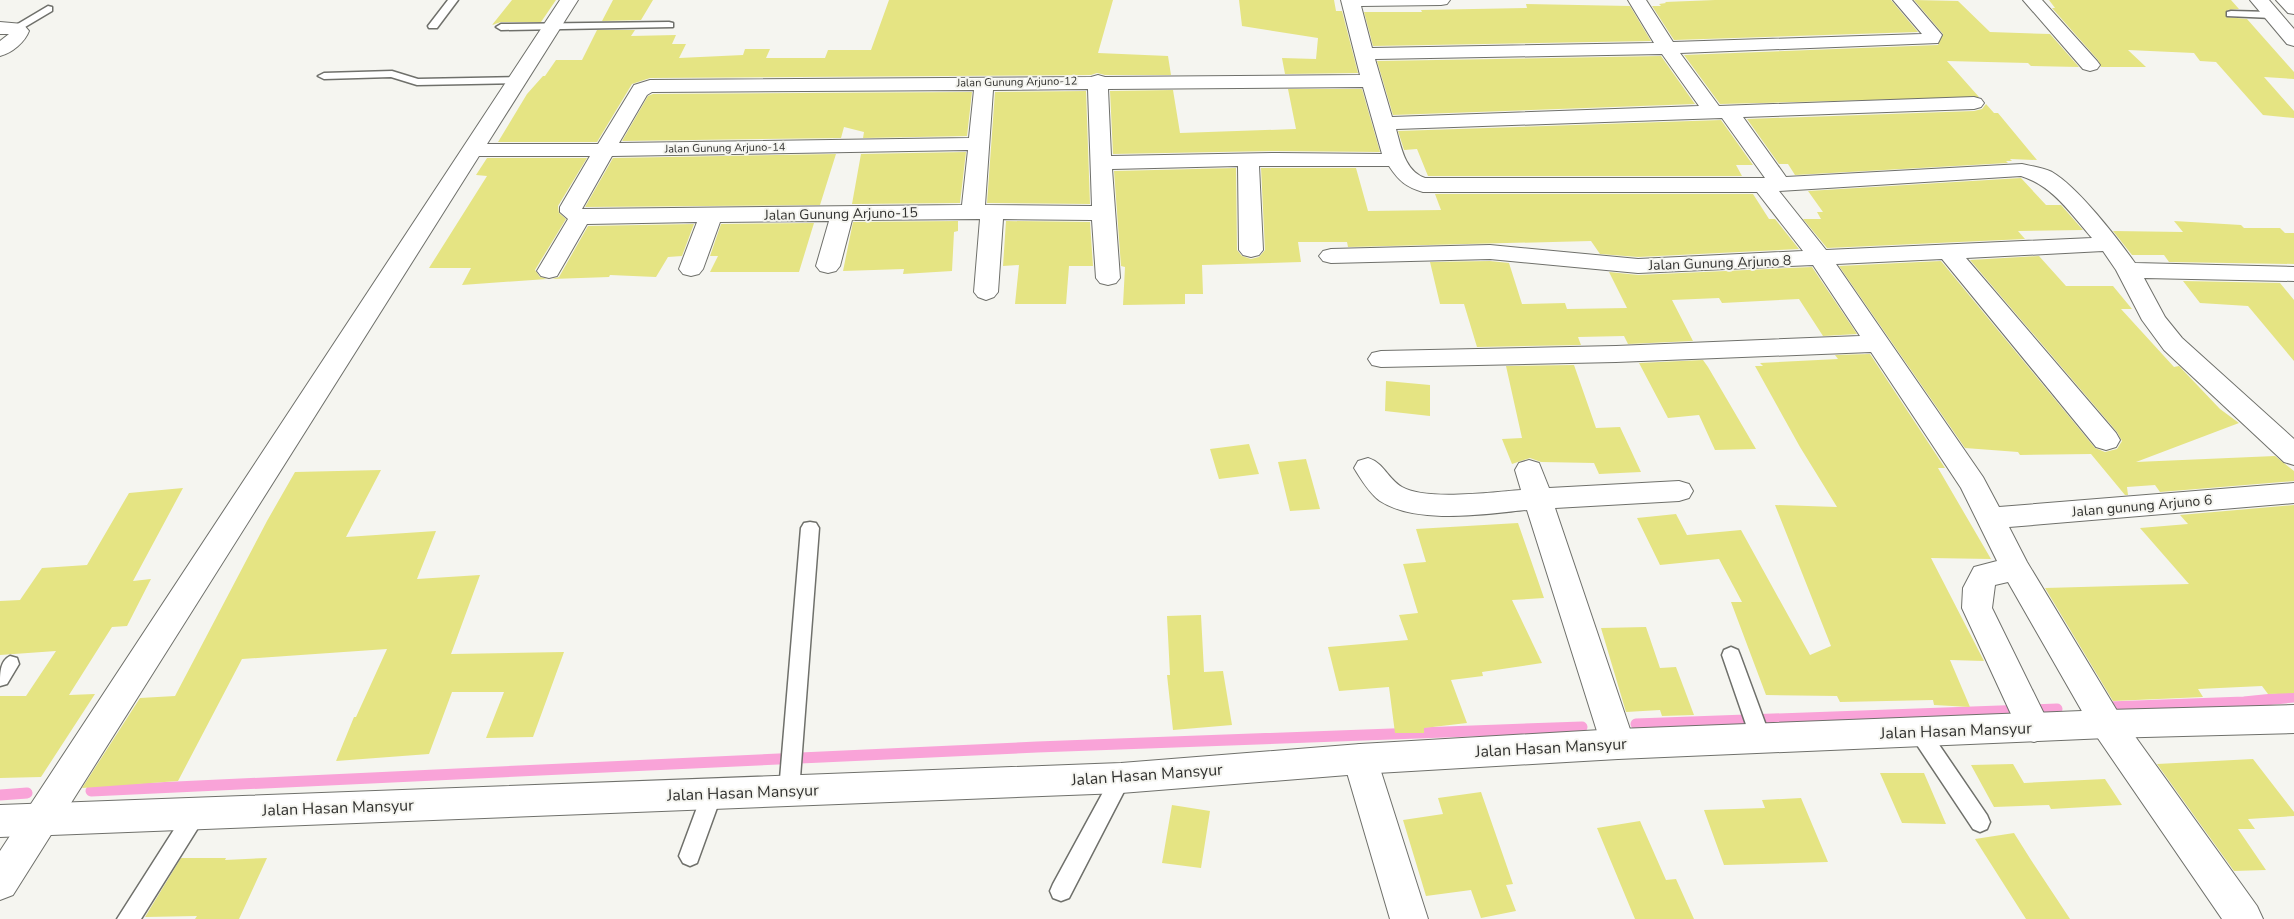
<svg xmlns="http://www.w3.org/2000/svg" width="2294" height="919" viewBox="0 0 2294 919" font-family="'Nunito Sans',sans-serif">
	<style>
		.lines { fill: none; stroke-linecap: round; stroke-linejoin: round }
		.stream { stroke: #f9a3d8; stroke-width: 11 }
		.building { fill: #e5e483 }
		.lane-casing { stroke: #6f706b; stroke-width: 3 }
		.street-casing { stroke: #6f706b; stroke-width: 2 }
		.secondary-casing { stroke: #6f706b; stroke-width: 2 }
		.primary-casing { stroke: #6f706b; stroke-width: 2 }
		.lane { fill: #fff; fill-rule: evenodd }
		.street { fill: #fff; fill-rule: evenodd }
		.secondary { fill: #fff; fill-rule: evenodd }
		.primary { fill: #fff; fill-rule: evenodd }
		.labels { text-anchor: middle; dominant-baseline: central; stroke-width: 4; stroke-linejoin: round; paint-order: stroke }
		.far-street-label { font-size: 11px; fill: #323230; stroke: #f5f5f0 }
		.street-label { font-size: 14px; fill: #323230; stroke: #f5f5f0 }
		.near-street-label { font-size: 16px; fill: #323230; stroke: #f5f5f0 }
	</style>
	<rect width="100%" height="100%" fill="#f5f5f0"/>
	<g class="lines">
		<path class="stream" d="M2109,707L2244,702L2294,697
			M1636,724L2057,709
			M91,791L1037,747L1582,727
			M0,795L27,793"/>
	</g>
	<path class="building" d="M512,0H556L541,22H501L492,25Z
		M613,0H653L641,20L602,21Z
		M889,0H1113L1098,53L1168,56L1171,75H1105L1097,73L1091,75L650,78L632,84L597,142H498L527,94L543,76H545L556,60H582L597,30H635L631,36L676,35L672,44H686L679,58L743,55L745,49H770L766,58H825L828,50H871Z
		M1239,0H1334L1336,11H1342L1358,73L1285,74L1282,58L1316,59L1318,38L1242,26Z
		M1715,0H1891L1918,32L1674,40L1652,6H1661L1659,4L1666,3L1665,2Z
		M1914,0L1958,1L1990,32L2050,34L2079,67L2031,66L2028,63L1947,61L1979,97L1720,104L1684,55L1938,45L1943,34Z
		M2049,0H2231L2239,9L2227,10L2226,17L2247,19L2294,72V79L2264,77L2294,111V118L2263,115L2216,62L2200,61L2194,53L2128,50L2146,67H2101L2098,60L2052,8H2055Z
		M1526,4L1630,6L1651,41L1373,46L1364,12H1422L1421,10L1527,8Z
		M1661,56L1695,104L1393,115L1377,61Z
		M1288,89H1362L1380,152L1276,151L1113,154L1110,91L1173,90L1180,133L1296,129Z
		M1086,91L1090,204L987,203L995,92Z
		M972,92L967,136L863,138L864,132L844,127L841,138L622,141L648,96L653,94Z
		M1986,104L1994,113H1998L2037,160L2010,159L2012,161H2006L2008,163L1795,175L1788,164H1779L1747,119L1974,111L1982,109Z
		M1721,120L1753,165H1736L1742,176H1428L1417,149L1404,150L1398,131Z
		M966,152L960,203L852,204L861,154Z
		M836,154L820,205L585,207L613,158Z
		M487,158H587L558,206L559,213L566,219L535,270L540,277L547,279L462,285L471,268H429L487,176L476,175Z
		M1236,168L1237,250L1242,256L1251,259L1259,257L1265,250L1261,168H1356L1368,211L1441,210L1435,194H1753L1769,219H1775L1799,249L1638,257L1600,254L1591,241L1348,247L1347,242H1298L1301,262L1202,265L1203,294H1185V304L1123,305L1125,267L1121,266L1114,171Z
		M2021,178L2046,205H2061L2083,230L2018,231L2025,239L1827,248L1803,219H1821L1817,212H1823L1808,191Z
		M958,221V231L954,232L952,271L903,274L904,269L843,271L853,222Z
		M1006,221L1090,222L1093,266H1069L1066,304H1015L1019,265L1003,266Z
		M2174,221L2241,225L2244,228H2280L2285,233H2294V264L2169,262L2164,255H2132L2113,231L2183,232Z
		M814,223L799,272H710L718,256H710L721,224Z
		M694,224L682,256L668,257L656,277L610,275L609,277L552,279L559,277L588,226Z
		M2039,256L2066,286H2113L2132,309H2121L2174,367L2179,366L2220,409L2239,423L2136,462L2275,456L2294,471V481L2160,492L2155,485L2127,487L2128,495H2125L2091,454L2020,455L2018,452L1965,448L1839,266L1941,261L2095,448L2105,452L2117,449L2122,441L2117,432L1970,260Z
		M1490,261L1509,263L1522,304L1565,303L1567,309L1627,308L1609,272L1638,275L1812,267L1857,334L1823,336L1799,299L1722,303L1719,298L1672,300L1693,341L1628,344L1624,336L1578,337L1581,345L1477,347L1464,304H1440L1430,262Z
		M2183,281L2280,283L2294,300V361L2248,306L2200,303Z
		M1870,354L1945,468H1938L1991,559L1931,558L1984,661L1950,660L1970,707L1934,705L1933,700L1840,702L1837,696L1766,695L1731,602H1742L1719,559L1660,565L1637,518L1676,514L1687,535L1741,530L1810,655L1831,646L1775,505L1837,507L1800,447L1755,366H1763L1760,363L1838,359L1835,355Z
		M1703,360L1708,367L1756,449L1715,450L1699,415L1668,418L1639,363Z
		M1574,365L1596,428L1620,427L1641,472L1599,474L1594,463L1541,462L1530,458L1512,464L1502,439L1522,438L1506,366Z
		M1386,381L1430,385V416L1385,411Z
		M1249,444L1259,474L1219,479L1210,449Z
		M1306,459L1320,509L1290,511L1278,462Z
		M381,470L346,537L436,531L417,579L480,575L451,654L564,652L533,737L486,738L504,692H452L429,754L336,761L354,717H356L387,649L242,659L178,781L82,788L140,698L175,696L267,521L295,472Z
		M183,488L133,581L151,579L127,626L112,627L69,695L95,694L41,777L0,778V696H26L56,651L0,655V601L20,600L42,568L87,565L129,493Z
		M2294,505V693L2268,694L2262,686L2198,689L2203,697L2113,701L2045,588L2189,584L2140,528L2188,524L2180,515Z
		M1518,523L1544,598L1512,600L1542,663L1482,672L1483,676L1451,680L1467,723L1424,728V733H1395L1389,687L1339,691L1328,647L1408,640L1399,615L1418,613L1403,564L1426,562L1416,529Z
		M1201,615L1204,672L1223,671L1232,725L1173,730L1167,675H1170L1167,616Z
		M1646,627L1660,668L1676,667L1694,715L1662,716L1660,710L1626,712L1601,628Z
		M2253,759L2294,812V816L2248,819L2255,829H2238L2266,870L2234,871L2157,764Z
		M2013,764L2024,783L2105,779L2122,805L2051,809L2049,805L1994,807L1971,765Z
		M1880,773H1924L1946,824L1902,823Z
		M1481,792L1513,884L1506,885L1516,911L1481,918L1471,890L1426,896L1403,820L1443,814L1438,798Z
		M1801,798L1828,862L1724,865L1704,810L1765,808L1762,800Z
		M1172,805L1210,811L1201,868L1162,863Z
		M1640,821L1666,880L1676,879L1694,919H1635L1597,828Z
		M2014,833L2031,860L2070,919H2026L1975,839Z
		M181,858H226L225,860L267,858L239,919H195L197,916L145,917Z"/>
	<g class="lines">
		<defs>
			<path id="lane" d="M448,0H458L437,28H429L428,26Z
				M48,6L52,7V11L20,30H12L11,28Z
				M2231,11L2272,12L2277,15L2272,18L2227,16V12Z
				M669,22L673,23V27L501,30L496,27L501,24Z
				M392,71L418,79L517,77L523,80L517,83L417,85L391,77L324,79L318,76L324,73Z
				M810,522L816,523L819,528L799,791L796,797L789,800L782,797L779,791L801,528L804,523Z
				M1731,647L1738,650L1740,655L1771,739L1768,745L1761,748L1754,745L1751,739L1722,655L1724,650Z
				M10,656L17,658L19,664L7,684L0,686C0,673 0,661 10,656Z
				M1920,724L1927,727L1987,815L1990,822L1987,829L1980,832L1973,829L1913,739L1910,733L1913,727Z
				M1121,769L1128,772L1131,778L1069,898L1061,901L1053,898L1050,891L1053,884L1114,772Z
				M712,785L719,787L722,794L697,863L690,866L683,863L679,856L702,794L705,787Z
				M196,804L203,806L206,813L203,820L141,919H117L189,806Z"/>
			<path id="street" d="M560,0H578L487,144H598L634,85L650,80L1091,77L1098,75L1105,77L1360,75L1341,0H1450L1447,4L1441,5L1361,6L1372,48L1654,43L1628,0H1646L1673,42L1922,34L1893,0H1912L1942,35L1938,43L1680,53L1719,106L1974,97L1981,99L1984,103L1981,107L1974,109L1743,117L1786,177L2022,164C2031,166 2043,168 2052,172C2078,187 2117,238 2135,263L2294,267V281L2144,278L2165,317L2182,338L2294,439V465L2284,462L2164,350L2142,320L2116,270L2103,251L1966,258L2116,433L2120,440L2116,447L2106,450L2096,447L1942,259L1836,264L1983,477L1999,507L2294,483V503L2009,527L2027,562L2119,714L2257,906L2263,919H2222L2095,734L2008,582L1995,585L1992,608L2051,728L2046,738L2034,742L2022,738L1962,608L1963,588L1974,567L1997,561L1961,488L1871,352L1616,362L1381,367L1372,365L1368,359L1372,353L1381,351L1616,346L1860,336L1813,265L1638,273L1490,259L1331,263L1323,261L1319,256L1323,251L1331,249L1490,245L1638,259L1803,251L1757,192H1423C1406,187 1399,181 1389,166H1259L1263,250L1259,255L1251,257L1243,255L1239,250L1238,166L1112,169L1120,278L1116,283L1108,285L1100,283L1096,278L1092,220L1003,219L998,292L994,297L986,300L978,297L974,292L980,219L852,220L840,266L836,271L828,273L820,271L816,266L829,221L720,222L703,269L699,274L691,276L683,274L679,269L697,222L587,224L557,276L549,278L541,276L537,271L568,219L560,212V207L590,156H479L13,895L0,900V851ZM1662,54L1699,106L1392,117L1375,59ZM1363,87L1382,154L1276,153L1111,156L1108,89ZM1088,89L1092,206L985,205L993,90ZM974,90L969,138L619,143L647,95L652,92ZM1722,118L1765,178H1425C1405,171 1401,147 1396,129ZM968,150L962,205L582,209L612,156ZM2021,176C2053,186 2071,214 2092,238L1826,250L1779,191Z
				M2023,0H2042L2097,61L2100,65L2097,69L2090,71L2083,69Z
				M0,22L23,24L29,31C25,42 12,53 0,56V41L9,34H0Z
				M1368,458C1384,463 1388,479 1402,487C1427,501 1492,492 1521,490L1515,470L1519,463L1529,460L1539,463L1549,488L1679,481L1689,484L1693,491L1689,498L1679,501L1555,508L1635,744L1630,754L1618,759L1606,754L1601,744L1527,510C1485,514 1417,525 1380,501C1369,493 1361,479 1354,468L1358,461Z
				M1360,744L1372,748L1377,759L1428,919H1390L1343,759L1348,748Z"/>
			<path id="secondary" d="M2294,705V733L2107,738L1618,759L1360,774L1121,793L0,837V805L1121,763L1360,744L1618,729L2107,710Z"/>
			<path id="primary" d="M2250,0H2269L2294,29V46L2287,44Z
				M2276,0H2294V14L2288,13Z"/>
		</defs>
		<use href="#lane" class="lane-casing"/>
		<use href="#street" class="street-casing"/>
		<use href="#secondary" class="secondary-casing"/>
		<use href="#primary" class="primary-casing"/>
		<use href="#lane" class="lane"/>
		<use href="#street" class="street"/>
		<use href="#secondary" class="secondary"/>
		<use href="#primary" class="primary"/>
	</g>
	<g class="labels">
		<g class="far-street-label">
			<text transform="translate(1017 82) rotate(-1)">Jalan Gunung Arjuno-12</text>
			<text transform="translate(725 148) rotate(-1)">Jalan Gunung Arjuno-14</text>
		</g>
		<g class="street-label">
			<text transform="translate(841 214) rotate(-1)">Jalan Gunung Arjuno-15</text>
			<text transform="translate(1720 263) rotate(-2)">Jalan Gunung Arjuno 8</text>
			<text transform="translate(2142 506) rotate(-5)">Jalan gunung Arjuno 6</text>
		</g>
		<g class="near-street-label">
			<text transform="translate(1956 731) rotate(-2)">Jalan Hasan Mansyur</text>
			<text transform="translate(1551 748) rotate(-3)">Jalan Hasan Mansyur</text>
			<text transform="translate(1147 775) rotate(-4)">Jalan Hasan Mansyur</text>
			<text transform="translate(743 793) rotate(-2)">Jalan Hasan Mansyur</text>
			<text transform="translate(338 808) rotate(-2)">Jalan Hasan Mansyur</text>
		</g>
	</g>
</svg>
